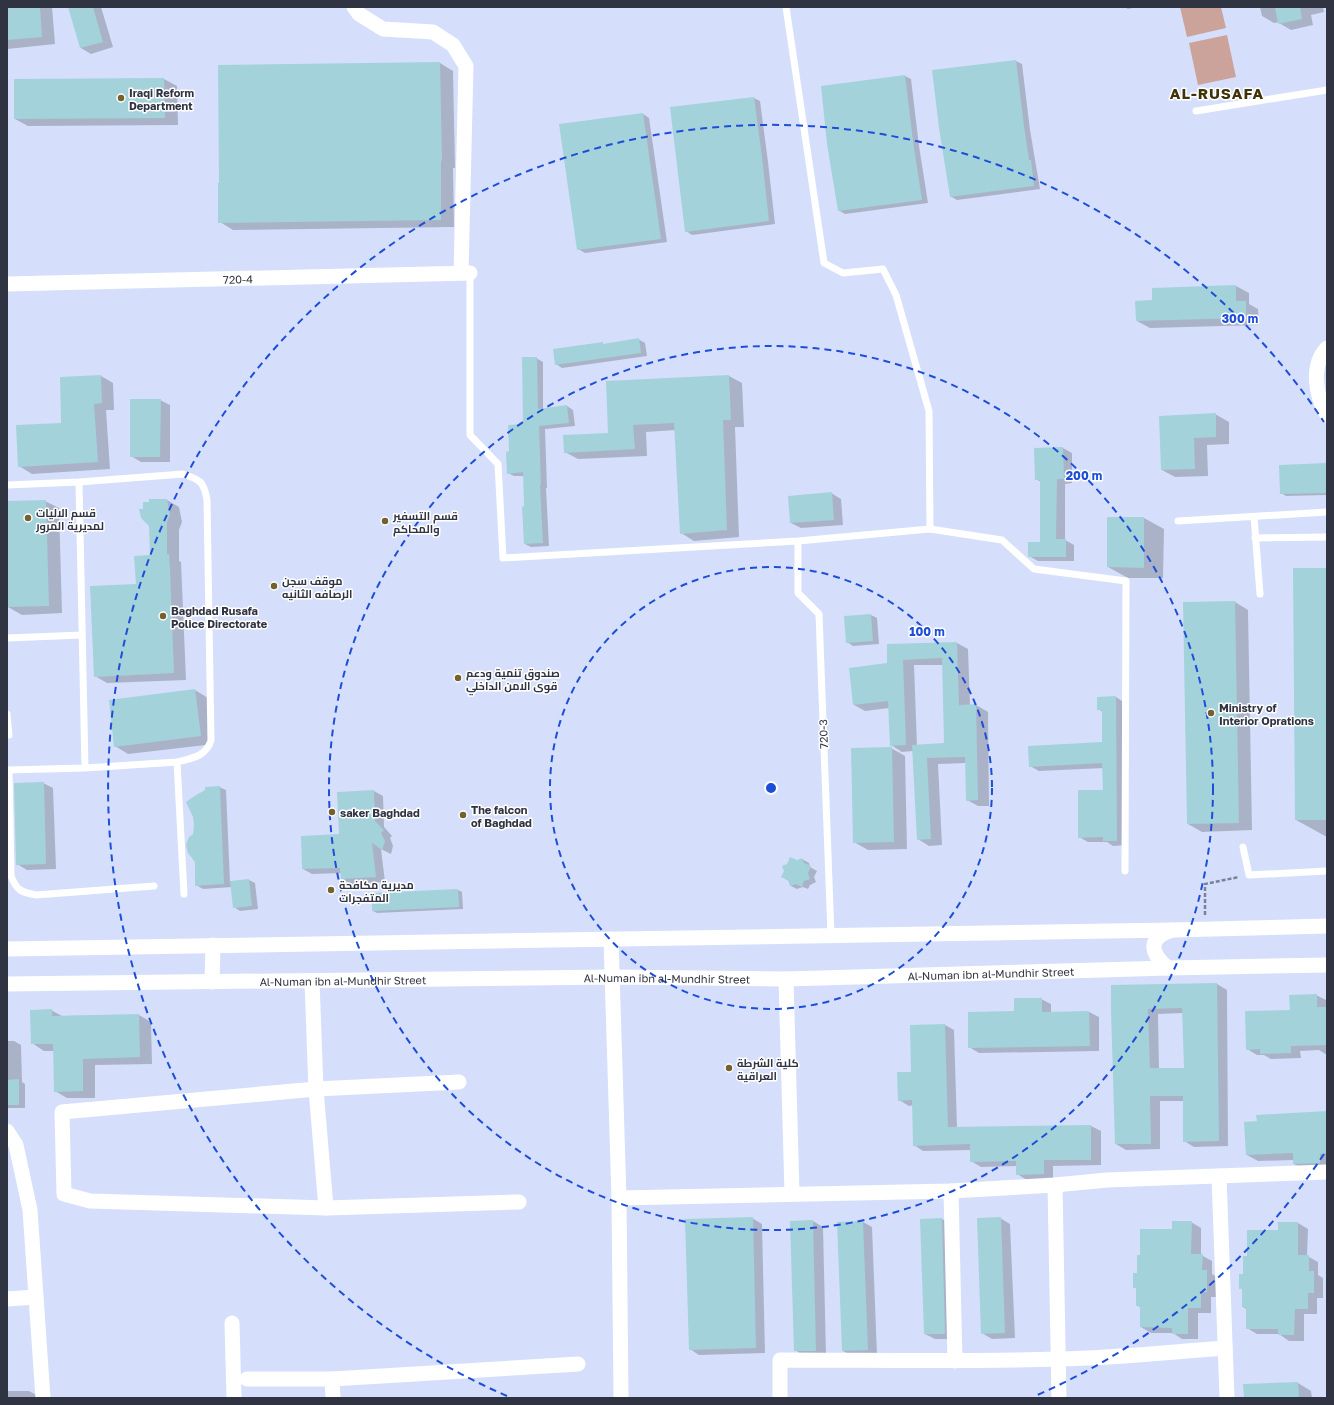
<svg xmlns="http://www.w3.org/2000/svg" width="1334" height="1405" viewBox="0 0 1334 1405" font-family="'Golos Text',Cairo,sans-serif">
	<style>
		.green { fill: #cca39b }
		.shadow { fill: #0003; fill-rule: evenodd }
		.building { fill: #a3d2da; fill-rule: evenodd }
		.lines { fill: none; stroke-linecap: round; stroke-linejoin: round }
		.path { stroke: #7b8296; stroke-width: 2.5; stroke-dasharray: 4 2; stroke-linecap: butt }
		.lane { stroke: #fff; stroke-width: 7 }
		.street { stroke: #fff; stroke-width: 15 }
		.ring { fill: none; stroke: #1d4ed8; stroke-width: 2; stroke-dasharray: 7 5 }
		.poi-dot { fill: #736130; stroke: #fff; stroke-width: 1.5 }
		.labels { text-anchor: middle; dominant-baseline: central; stroke-width: 3; stroke-linejoin: round; paint-order: stroke }
		.poi-label { font-size: 11px; font-weight: bold; fill: #303442; stroke: #fff; text-anchor: start }
		.street-label { font-size: 11px; fill: #303442; stroke: #fff }
		.district-label { font-size: 15px; font-weight: bold; letter-spacing: 1px; fill: #403308; stroke: #fff }
		.centre { fill: #1d4ed8; stroke: #fff; stroke-width: 2 }
		.ring-label { font-size: 12px; text-anchor: middle; font-weight: bold; fill: #1d4ed8; stroke: #fff; stroke-width: 3; stroke-linejoin: round; paint-order: stroke }
	</style>
	<rect width="100%" height="100%" fill="#d5dffb"/>
	<path class="green" d="M1180,7H1221L1226,28L1187,37Z
		M1227,35L1236,77L1198,85L1189,43Z"/>
	<path class="shadow" d="M7,7H52L55,44L7,49Z
		M69,7H101L113,47L91,54L81,48Z
		M1125,7H1136L1128,9Z
		M1260,7H1323L1324,12L1311,15L1313,25L1291,30L1279,23V22L1274,23L1262,16Z
		M1016,61L1022,64L1030,130L1040,189L957,200L950,196Z
		M440,63L453,71L455,168H453L454,227L233,230L220,222L219,66Z
		M905,76L911,79L919,146L928,203L845,214L838,210Z
		M164,79L177,86L178,125L28,126L15,119V80Z
		M754,98L760,101L768,162L775,224L692,235L686,231Z
		M643,114L649,118L667,242L585,253L578,249Z
		M1236,286L1249,293V304L1258,309L1259,325L1150,328L1137,321L1153,301Z
		M638,339L645,343L647,356L562,368L556,364L602,343L605,345Z
		M536,358L543,362V409L567,406L573,410L575,426L545,429L547,488H546L549,546L531,547L525,544L524,476H514L508,473L510,452L524,425Z
		M101,376L113,383L114,410H106L110,469L32,474L19,466L62,424Z
		M729,376L742,383L744,427H735L739,537L694,541L681,533L676,430L646,432L647,456L578,459L565,452L609,434L607,382Z
		M160,400L170,405V462H141L131,456Z
		M1215,414L1229,422V444L1207,445L1208,476L1175,477L1162,470Z
		M1063,448L1072,453V483L1065,484V540L1074,545V561H1038L1029,556L1041,543V482L1036,479L1035,449Z
		M1327,464V495L1286,496L1281,493Z
		M831,493L841,499L843,525L801,528L791,523Z
		M167,500L179,507L182,522L179,530V561L181,562L186,680L107,683L95,676L152,556Z
		M45,501L59,508L62,613L22,615L8,607L7,502Z
		M1144,518L1164,529L1163,578H1128L1108,567Z
		M1327,569V837L1296,820Z
		M1235,602L1248,610L1252,830L1202,832L1188,824Z
		M871,615L877,618L879,644L853,646L847,642L845,617Z
		M957,643L968,649L970,705H976L988,712L989,806H978L967,800L966,763L938,764L942,845L929,846L918,839L913,751L902,752L891,745L889,708L865,711L854,705L888,664V645ZM914,665H943L945,744L917,746Z
		M195,690L208,698L214,744L128,754L115,746L110,701Z
		M1116,697L1125,703L1126,845L1113,846L1107,842H1088L1079,837L1104,791V768L1039,771L1030,766L1103,743V712L1098,709Z
		M891,748L905,756L907,849L868,850L854,842Z
		M43,783L53,788L56,869L27,870L17,864Z
		M219,787L226,790L230,882L249,880L255,883L258,909L240,911L234,907L232,887L203,889L196,885L194,834Z
		M374,791L383,796L384,827L392,836L390,838L393,846L391,854L381,849L385,882L351,884L342,879L341,873L312,874L303,869L340,835Z
		M802,859L809,863L810,867L817,871L814,877L816,882L810,885L808,889L803,887L797,889L791,886L789,881L782,877L797,861Z
		M458,890L462,892L463,909L377,913L373,911Z
		M1217,984L1227,990L1228,1146L1194,1147L1184,1141V1101H1160V1149L1126,1150L1116,1144L1112,1010ZM1183,1013L1185,1069H1159L1158,1014Z
		M1316,995L1326,1000L1327,1055L1319,1050L1300,1051L1301,1058L1271,1059L1264,1055H1257L1247,1049L1291,1011Z
		M1041,999L1051,1004V1012H1089L1099,1017V1051L979,1053L969,1047L1015,1012Z
		M51,1010L62,1016L139,1015L151,1022L152,1064L95,1065V1098H67L55,1091L54,1051H44L32,1043Z
		M945,1025L954,1030L957,1128L1091,1126L1101,1131V1165L1053,1166V1179L1027,1180L1017,1174V1166L981,1167L971,1161V1150L923,1151L914,1145L913,1105L909,1106L899,1100L912,1073Z
		M7,1041H14L21,1045L22,1082L25,1084V1108H7Z
		M1327,1112V1169L1306,1170L1294,1164V1160L1258,1161L1247,1155Z
		M752,1218L762,1224L765,1353L699,1355L690,1349Z
		M1000,1218L1010,1224L1015,1338L992,1339L982,1333Z
		M942,1219L952,1225L955,1339H935L925,1334Z
		M813,1221L823,1227L826,1356H804L795,1350Z
		M863,1222L872,1227L877,1355L853,1356L843,1351Z
		M1191,1222L1201,1228V1255L1212,1261V1274L1217,1277V1297H1211V1313H1198V1339H1182L1173,1333H1151L1141,1327V1308L1137,1305V1289L1134,1287L1138,1274L1141,1256L1173,1230Z
		M1298,1223L1308,1229L1307,1256L1318,1262V1275L1323,1278V1298H1317V1314H1304V1341H1289L1279,1334H1257L1247,1328V1309L1243,1307V1290L1240,1288L1248,1257L1279,1231Z
		M1298,1383L1311,1391L1312,1398H1245L1244,1385Z
		M7,1391H29L42,1398H7Z"/>
	<path class="building" d="M7,7H40L42,37L7,40Z
		M68,7H93L103,42L80,48Z
		M1275,7H1300L1302,19L1278,24Z
		M1016,60L1024,126L1029,160H1031L1034,186L950,197L939,128L932,70Z
		M440,62L442,161H441V220L218,223V183H219L218,65Z
		M905,75L913,141L922,200L838,211L827,144L821,86Z
		M164,78L165,118L14,119V79Z
		M754,97L762,157L769,221L685,232L670,107Z
		M643,113L661,239L577,250L559,124Z
		M1236,285V301H1246V318L1136,321L1135,301L1152,300V288Z
		M639,338L641,353L555,365L553,349L603,342V344Z
		M522,357H537L538,409L567,405L569,423L539,426L541,485H540L543,543L524,544L522,507L524,506L523,472L507,474L506,452L509,451L508,425L523,424Z
		M101,375L102,403L94,404L98,462L18,467L16,425L61,423L60,377Z
		M729,375L731,420H723L727,530L680,534L674,423L633,425L635,449L564,453L563,435L608,433L606,381Z
		M130,399H161L160,457H130Z
		M1216,413V437L1194,438L1195,469L1161,470L1159,416Z
		M1063,447L1064,479H1057L1056,539H1066V557H1028V542H1040V480H1035L1034,448Z
		M1327,463V493L1280,494L1279,465Z
		M832,492L834,520L790,523L788,496Z
		M149,499H167L170,515L167,522V554H169L170,568L174,673L94,677L90,586L136,584L134,556L150,555L149,526L141,518L139,509H143V502H149Z
		M46,500L49,606L7,607V501Z
		M1107,517H1144V568L1107,567Z
		M1293,568H1327V820H1295Z
		M1235,601L1239,823L1187,824L1183,602Z
		M871,614L873,641L846,643L844,616Z
		M957,642L959,705L976,704L978,800L966,801L965,757L927,758L931,839L917,840L912,745L944,743L942,658L903,660L906,745L890,746L888,701L853,705L849,668L887,663V644Z
		M195,689L201,736L114,747L109,700Z
		M1116,696L1117,841H1103V837L1078,838V790H1103L1102,763L1029,767L1028,746L1102,742V710H1097V697Z
		M892,747L894,842L853,843L851,748Z
		M44,782L46,864L16,865L14,783Z
		M220,786L224,884L195,886V862L188,853L186,845L189,837L193,834L194,825L193,817L186,802L193,797L205,790V787Z
		M374,790L375,821L384,830L381,833L385,841L382,850L372,843L376,877L341,879L340,868L302,869L301,836L339,834L337,792Z
		M790,857L797,860L802,858L804,863L811,866L808,873L810,879L804,881L802,887L796,884L790,886L788,880L781,877L784,871L782,866L787,864Z
		M249,879L252,906L233,908L230,881Z
		M458,889L459,907L372,911V893Z
		M1217,983L1219,1141L1183,1142V1096H1150L1151,1144H1115L1111,1010V985ZM1182,1008L1184,1068H1150L1148,1009Z
		M1317,994V1007H1327V1045L1291,1046V1053L1260,1054V1049L1246,1050L1245,1011L1290,1010L1289,995Z
		M1014,998H1042V1012L1089,1011L1090,1046L968,1048V1012L1014,1011Z
		M52,1009V1016L139,1014L140,1057L83,1059V1091L54,1092L53,1044H31L30,1010Z
		M945,1024L948,1127L1091,1125V1160H1044V1174L1016,1175V1161L970,1162V1144L913,1146L912,1100L898,1101L897,1072H911L910,1025Z
		M19,1079V1105H7V1080Z
		M1327,1111V1153L1320,1154V1163L1293,1164V1153L1246,1155L1244,1122L1257,1121L1256,1115Z
		M753,1217L756,1348L689,1350L685,1219Z
		M1001,1217L1005,1333L981,1334L977,1218Z
		M942,1218L945,1334H924L920,1219Z
		M813,1220L816,1351H794L790,1221Z
		M863,1221L868,1350L842,1351L837,1222Z
		M1172,1221H1192L1191,1254H1203L1202,1270H1207V1292H1201V1308H1188V1334H1172V1328L1140,1327V1306H1136V1288H1133V1273H1137V1255H1140V1229H1172Z
		M1278,1222H1298V1255H1309V1271H1314V1293H1308V1309H1295L1294,1335H1278V1329H1246V1307H1242V1289H1239V1274H1243V1256H1247V1230H1278Z
		M1298,1382L1299,1398H1244L1243,1384Z"/>
	<g class="lines">
		<path class="path" d="M1205,915V884L1239,877"/>
		<path class="lane" d="M1196,111L1327,90
			M470,273V435L498,464L503,558L798,541L930,529L929,411L896,295L883,269L843,273L824,263L786,7
			M79,482L85,768
			M7,485L79,482L183,474C201,480 204,482 207,500L211,741C205,757 192,758 177,762
			M1254,517L1260,594
			M1178,521L1327,512
			M930,529L1002,540L1034,569L1126,581L1125,871
			M1255,538L1327,537
			M798,541V593L819,614L831,935
			M7,638L82,635
			M7,714L9,735
			M7,770L85,768L177,762L184,894
			M9,770L11,876C17,891 21,892 36,895L154,886
			M1243,847L1249,875L1327,871"/>
		<g class="street">
			<path d="M354,7L359,14L383,29L433,32L453,45L466,66L461,273"/>
			<path id="s1" d="M7,284L470,273"/>
			<path d="M1327,348C1310,366 1316,396 1327,415"/>
			<path d="M611,939L619,1198L621,1398"/>
			<path d="M7,949L1173,930L1327,926"/>
			<path d="M1168,968C1159,961 1146,946 1160,936C1163,933 1168,932 1172,930"/>
			<path d="M786,979L792,1193"/>
			<path d="M312,981L316,1089L326,1208"/>
			<path d="M212,982L213,945"/>
			<path id="s2" d="M7,984L613,977L786,979L1168,968L1327,965"/>
			<path d="M459,1082L316,1089L62,1112L64,1194L90,1201L326,1208L519,1202"/>
			<path d="M7,1131L16,1145L30,1210L43,1398"/>
			<path d="M1219,1176L1227,1398"/>
			<path d="M1055,1185L1059,1398"/>
			<path d="M951,1191L955,1361"/>
			<path d="M619,1198L951,1191L1055,1185L1107,1180L1327,1172"/>
			<path d="M7,1299L36,1297"/>
			<path d="M232,1323L234,1398"/>
			<path d="M247,1379H332"/>
			<path d="M333,1398L332,1379L578,1364"/>
			<path d="M780,1398V1360C873,1360 966,1362 1059,1359C1114,1358 1170,1352 1225,1348"/>
		</g>
	</g>
	<g class="ring">
		<circle cx="771" cy="788" r="221"/>
		<circle cx="771" cy="788" r="442"/>
		<path d="M1324 1154A663 663 0 0 1 1035 1396M507 1396A663 663 0 1 1 1324 422"/>
	</g>
	<g class="poi-dot">
		<circle cx="121" cy="98" r="4"/>
		<circle cx="28" cy="518" r="4"/>
		<circle cx="385" cy="521" r="4"/>
		<circle cx="274" cy="586" r="4"/>
		<circle cx="163" cy="616" r="4"/>
		<circle cx="458" cy="678" r="4"/>
		<circle cx="1211" cy="713" r="4"/>
		<circle cx="332" cy="812" r="4"/>
		<circle cx="463" cy="815" r="4"/>
		<circle cx="331" cy="890" r="4"/>
		<circle cx="729" cy="1068" r="4"/>
	</g>
	<g class="labels">
		<g class="poi-label">
			<text x="129" y="92">Iraqi Reform<tspan x="129" dy="13">Department</tspan></text>
			<text x="36" y="512">قسم الاليات<tspan x="36" dy="13">لمديرية المرور</tspan></text>
			<text x="393" y="515">قسم التسفير<tspan x="393" dy="13">والمحاكم</tspan></text>
			<text x="282" y="580">موقف سجن<tspan x="282" dy="13">الرصافه الثانيه</tspan></text>
			<text x="171" y="610">Baghdad Rusafa<tspan x="171" dy="13">Police Directorate</tspan></text>
			<text x="466" y="672">صندوق تنمية ودعم<tspan x="466" dy="13">قوى الامن الداخلي</tspan></text>
			<text x="1219" y="707">Ministry of<tspan x="1219" dy="13">Interior Oprations</tspan></text>
			<text x="471" y="809">The falcon<tspan x="471" dy="13">of Baghdad</tspan></text>
			<text x="340" y="812">saker Baghdad</text>
			<text x="339" y="884">مديرية مكافحة<tspan x="339" dy="13">المتفجرات</tspan></text>
			<text x="737" y="1062">كلية الشرطة<tspan x="737" dy="13">العراقية</tspan></text>
		</g>
		<g class="street-label">
			<text stroke="none"><textPath href="#s1" startOffset="231">720-4</textPath></text>
			<text transform="translate(823 734) rotate(-92)">720-3</text>
			<text stroke="none"><textPath href="#s2" startOffset="984">Al-Numan ibn al-Mundhir Street</textPath></text>
			<text stroke="none"><textPath href="#s2" startOffset="660">Al-Numan ibn al-Mundhir Street</textPath></text>
			<text stroke="none"><textPath href="#s2" startOffset="336">Al-Numan ibn al-Mundhir Street</textPath></text>
		</g>
		<g class="district-label">
			<text x="1217" y="93">AL-RUSAFA</text>
		</g>
	</g>
	<circle cx="771" cy="788" r="6" class="centre"/>
	<g class="ring-label">
		<text x="1240" y="323">300 m</text>
		<text x="1084" y="480">200 m</text>
		<text x="927" y="636">100 m</text>
	</g>
	<rect width="1334" height="1405" fill="none" stroke="#303442" stroke-width="16"/>
</svg>
